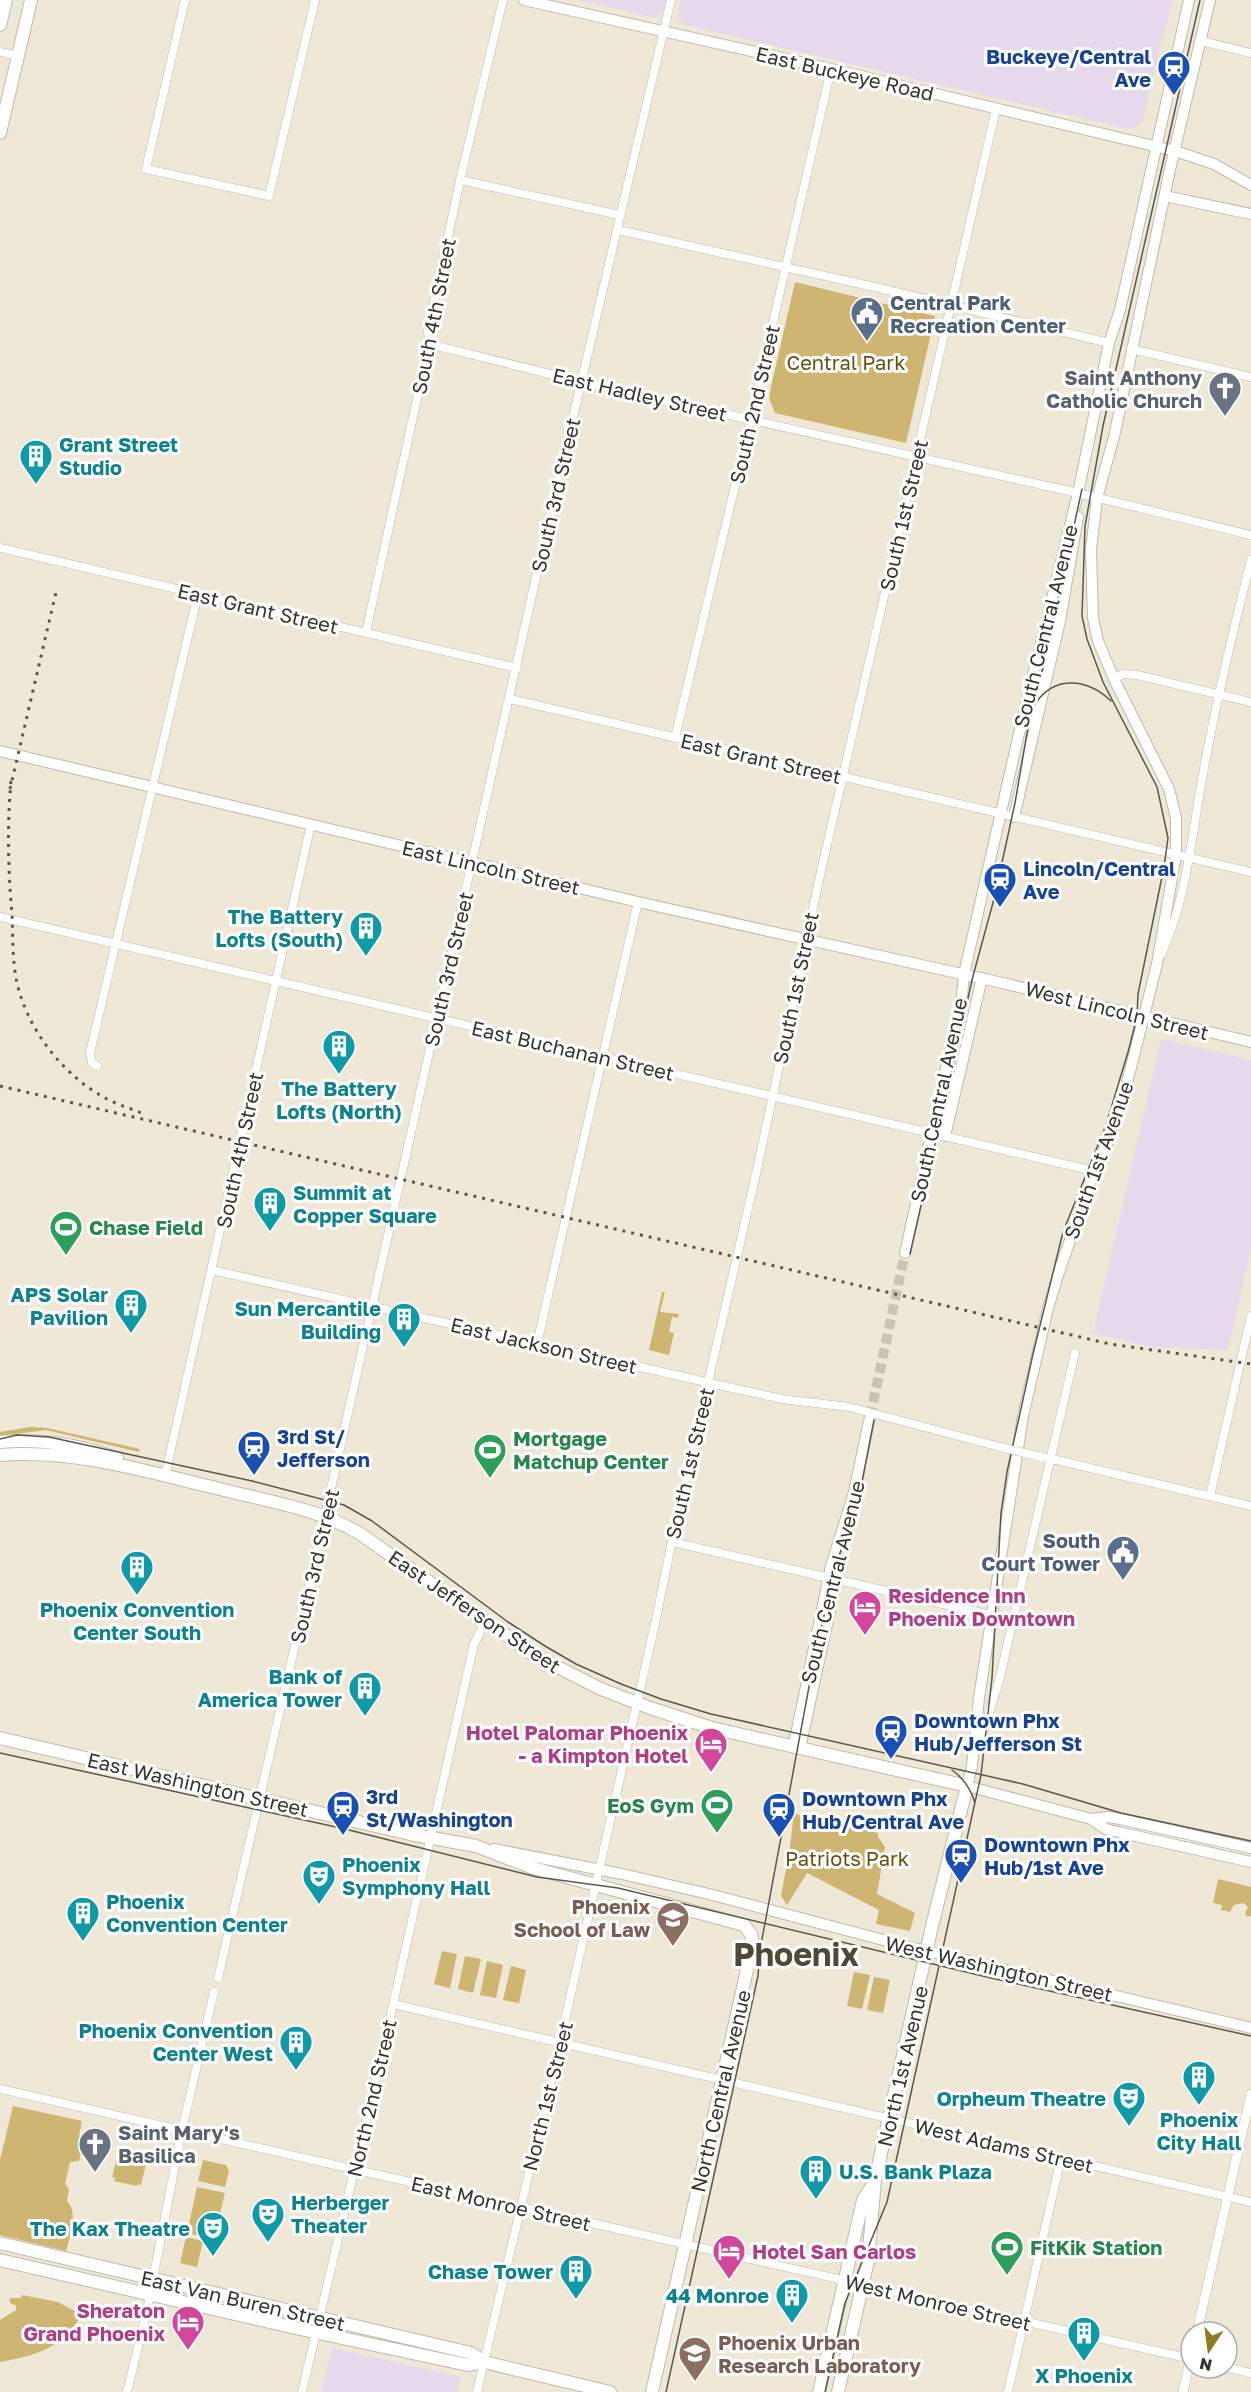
<svg xmlns="http://www.w3.org/2000/svg" width="1251" height="2392" viewBox="0 0 1251 2392" font-family="'Golos Text',sans-serif">
	<style>
		.industrial { fill: #e7d9ec }
		.green { fill: #cfb572 }
		.lines { fill: none; stroke-linecap: round; stroke-linejoin: round }
		.secondary-tunnel { stroke: #cac4b4; stroke-width: 10; stroke-dasharray: 10 5; stroke-linecap: butt }
		.minor-casing { stroke: #c1baa9; stroke-width: 9 }
		.tertiary-casing { stroke: #c1baa9; stroke-width: 10 }
		.secondary-casing { stroke: #c1baa9; stroke-width: 12 }
		.primary-casing { stroke: #c1baa9; stroke-width: 14 }
		.minor { stroke: #fff; stroke-width: 8 }
		.tertiary { stroke: #fff; stroke-width: 9 }
		.secondary { stroke: #fff; stroke-width: 10 }
		.primary { stroke: #fff; stroke-width: 12 }
		.tram { stroke: #5a574e; stroke-width: 1.5 }
		.rail { stroke: #5a574e; stroke-width: 3; stroke-dasharray: 3 6; stroke-linecap: butt }
		.minor-bridge-casing { stroke: #c1baa9; stroke-width: 9; stroke-linecap: butt }
		.minor-bridge { stroke: #fff; stroke-width: 8 }
		.labels { text-anchor: middle; dominant-baseline: central; stroke-width: 6; stroke-linejoin: round; paint-order: stroke }
		.transit-label { font-size: 20px; font-weight: bold; fill: #164399; stroke: #fff; text-anchor: start }
		.street-label { font-size: 20px; fill: #36342d; stroke: #fff }
		.service-label { font-size: 20px; font-weight: bold; fill: #4e5e75; stroke: #fff; text-anchor: start }
		.park-label { font-size: 20px; fill: #665111; stroke: #fff }
		.worship-label { font-size: 20px; font-weight: bold; fill: #5b616d; stroke: #fff; text-anchor: end }
		.culture-label { font-size: 20px; font-weight: bold; fill: #0d838f; stroke: #fff; text-anchor: end }
		.leisure-label { font-size: 20px; font-weight: bold; fill: #27864d; stroke: #fff; text-anchor: start }
		.hotel-label { font-size: 20px; font-weight: bold; fill: #b23c85; stroke: #fff; text-anchor: start }
		.education-label { font-size: 20px; font-weight: bold; fill: #785e54; stroke: #fff; text-anchor: end }
		.town-label { font-size: 32px; font-weight: bold; fill: #4f493a; stroke: #fff }
	</style>
	<rect width="100%" height="100%" fill="#efe8d6"/>
	<path class="industrial" d="M578,0H666L664,11L655,18Z
		M681,0H1173L1159,51L1143,120L1134,128L1128,129L685,25L679,21L678,15Z
		M1161,1039L1251,1060V1248L1228,1350L1152,1347L1093,1333Z
		M332,2348L461,2377L457,2392H321Z"/>
	<path class="green" d="M795,282L935,316L906,443L775,413L769,398L771,387Z
		M662,1292H665L660,1312L679,1314L678,1318L672,1317L669,1332L674,1333L669,1355L649,1350Z
		M30,1427L47,1428L140,1449L139,1452L46,1430L0,1436V1432Z
		M794,1813L829,1827L831,1822L878,1833V1837L885,1847L877,1894L915,1913L910,1931L876,1924L879,1910L807,1873L787,1905L781,1896L790,1847Z
		M1218,1879L1251,1887V1916L1247,1917L1245,1913L1248,1907L1244,1903L1234,1905L1230,1912L1221,1910L1222,1905L1213,1903Z
		M442,1951L457,1954L450,1988L434,1984Z
		M465,1956L481,1959L473,1993L458,1989Z
		M487,1961L503,1965L496,1998L480,1995Z
		M511,1966L526,1970L519,2003L503,2000Z
		M854,1972L870,1975L862,2009L847,2006Z
		M874,1977L890,1980L883,2013L867,2010Z
		M13,2106L82,2121L79,2135L84,2140L79,2161L70,2162L65,2184L69,2189L67,2201C76,2211 70,2220 77,2230L70,2237L66,2251L0,2235V2160Z
		M118,2153L147,2160L141,2185L138,2184L137,2186L114,2181L115,2178L112,2177Z
		M203,2160L226,2165L229,2171L225,2187L198,2181Z
		M197,2187L225,2193L215,2234L205,2232L204,2237L187,2233Z
		M186,2237L203,2241L197,2267L180,2263Z
		M22,2295L58,2302L82,2315C60,2349 38,2355 0,2362V2320L16,2310V2305L11,2304L9,2300L11,2298H21Z"/>
	<g class="lines">
		<path class="secondary-tunnel" d="M870,1417L905,1253"/>
		<defs>
			<path id="minor" d="M185,0L146,169L269,196L315,0
				M1201,41L1251,53
				M0,52L18,56
				M460,180L620,215
				M618,230L879,288L1109,343
				M429,344L591,384L1078,493L1251,535
				M1131,349L1251,377
				M0,548L517,668
				M366,632L429,344L428,331L460,180L503,0
				M1114,679L1123,674L1137,675L1251,702
				M510,699L1251,872
				M675,738L753,410L831,69
				M0,917L1094,1171
				M1162,953C1187,897 1192,833 1203,774C1216,702 1233,631 1251,560
				M97,1066L92,1063L90,1053L198,594
				M212,1270L728,1387L782,1399L849,1407L1000,1447
				M537,1344L638,902
				M1048,1458L1251,1506
				M165,1476L311,824
				M1210,1496L1251,1316
				M672,1542L1013,1620
				M977,1751L999,1681L1075,1353
				M218,1978L321,1533L550,515L671,0
				M393,2004L1251,2202
				M0,2089L1191,2359
				M1227,2367L1251,2373
				M127,2392L147,2310L182,2130L214,1992
				M302,2392L386,2036L474,1644L485,1622
				M477,2392L562,2033L655,1624L675,1526L756,1174L819,880L996,109
				M1008,2392L1061,2158"/>
			<path id="tertiary" d="M1197,2332L1251,2094
				M1183,2392L1191,2356"/>
			<path id="secondary" d="M524,0L831,69L1175,151L1214,164L1251,185
				M1210,0L1170,169L1114,437L1097,498L1091,550L1093,618L1098,641L1114,679L1169,789L1176,818V855L1157,964L1124,1095L1111,1135L1094,1171L1060,1269L1048,1308L1023,1416L979,1698L972,1766L967,1786L1091,1819L1106,1829L1118,1832L1251,1862
				M1165,196L1251,214
				M0,751L638,902L998,982L1251,1042
				M1014,817L1060,621L1078,517
				M945,1136L982,978
				M905,1253L962,996L964,974L1023,716L1078,493L1109,343L1120,310L1189,0
				M794,1744L831,1566L853,1496L870,1417
				M1091,1819L1108,1817L1120,1819L1251,1848
				M494,1849L622,1874L709,1894L910,1947L1251,2028"/>
			<path id="primary" d="M0,25L6,0
				M0,133L31,0
				M0,1442C40,1438 79,1445 117,1458
				M0,1455C75,1449 148,1472 220,1489C267,1501 316,1508 359,1533L534,1655L601,1689L650,1708L712,1728L967,1786L932,1926L875,2180L868,2261L838,2392
				M0,1738L410,1834L476,1846L533,1868L744,1925L751,1934L753,1943L652,2392
				M799,1748L836,1579
				M0,2243L471,2353L484,2362L610,2392
				M0,2260L300,2329L468,2365L484,2362
				M819,2392L863,2200L875,2181"/>
		</defs>
		<use href="#minor" class="minor-casing"/>
		<use href="#tertiary" class="tertiary-casing"/>
		<use href="#secondary" class="secondary-casing"/>
		<use href="#primary" class="primary-casing"/>
		<use href="#minor" class="minor"/>
		<use href="#tertiary" class="tertiary"/>
		<use href="#secondary" class="secondary"/>
		<use href="#primary" class="primary"/>
		<path class="tram" d="M1035,704C1055,674 1088,679 1111,701
			M910,1254L973,976L994,899L1015,803L1031,710L1043,668L1082,489
			M0,1439L17,1435L49,1437L252,1481L344,1505L372,1521L508,1622L545,1646L576,1664L621,1684L661,1699L711,1714L1023,1784L1121,1813L1251,1841
			M0,1753L345,1829L537,1877L618,1888L991,1978L1251,2036
			M952,1770C963,1778 971,1789 975,1803
			M666,2392L758,1976L760,1950L814,1660L835,1566L857,1508L874,1420
			M825,2392L845,2303L887,2202L981,1775L992,1678L1001,1513L1007,1472L1033,1354L1063,1232L1106,1125L1128,1052L1137,1017L1138,994L1164,867L1168,838L1157,787L1103,682L1087,639L1082,616L1085,526L1103,426L1200,0"/>
		<path class="rail" d="M11,781C7,826 8,869 12,914C13,938 12,964 18,987C30,1033 65,1077 107,1099C118,1105 130,1108 141,1113
			M10,789L57,588
			M0,1086L1110,1344L1251,1364"/>
		<defs>
			<path id="minor-bridge" d="M1000,1447L1041,1457"/>
		</defs>
		<use href="#minor-bridge" class="minor-bridge-casing"/>
		<use href="#minor-bridge" class="minor-bridge"/>
	</g>
	<defs>
		<symbol id="station-pin" viewBox="-11 -11 22 30"><path d="M0 17L-7.5 6A9.5 9.5 0 1 1 7.5 6Z" fill="#1a4fb4" stroke="#fff"/><path d="M-3-6H3Q5-6 5-4V2Q5 4 3 4L4.5 6H3L1.5 4h-3L-3 6H-4.5L-3 4Q-5 4-5 2V-4Q-5-6-3-6ZM-3.5-4v3h7v-3ZM-3.5 1v1.5H-2V1ZM2 1v1.5H3.5V1Z" fill="#fff"/></symbol>
		<symbol id="civic-pin" viewBox="-11 -11 22 30"><path d="M0 17L-7.5 6A9.5 9.5 0 1 1 7.5 6Z" fill="#5c6f8a" stroke="#fff"/><path d="M-.6-6.5H3V-4.5H.6V-3L4-1V1h2V6H-6V1h2V-1L-.6-3ZM-1.2 2.5V6h2.4V2.5Z" fill="#fff"/></symbol>
		<symbol id="church-pin" viewBox="-11 -11 22 30"><path d="M0 17L-7.5 6A9.5 9.5 0 1 1 7.5 6Z" fill="#6b7280" stroke="#fff"/><path d="M-1.2-6h2.4v3.5h3.3v2.4h-3.3V6h-2.4V-.1h-3.3v-2.4h3.3Z" fill="#fff"/></symbol>
		<symbol id="building-pin" viewBox="-11 -11 22 30"><path d="M0 17L-7.5 6A9.5 9.5 0 1 1 7.5 6Z" fill="#0f9aa8" stroke="#fff"/><path d="M-4-6H4V6H1V3H-1V6H-4ZM-2.5-4.3h1.7v1.8h-1.7ZM.8-4.3h1.7v1.8H.8ZM-2.5-1h1.7V.8h-1.7ZM.8-1h1.7V.8H.8Z" fill="#fff"/></symbol>
		<symbol id="stadium-pin" viewBox="-11 -11 22 30"><path d="M0 17L-7.5 6A9.5 9.5 0 1 1 7.5 6Z" fill="#2e9e5b" stroke="#fff"/><path d="M0-5a6.5 5 0 1 0 0 10a6.5 5 0 1 0 0-10ZM-3.5-1.8h7v3.6h-7Z" fill="#fff"/></symbol>
		<symbol id="hotel-pin" viewBox="-11 -11 22 30"><path d="M0 17L-7.5 6A9.5 9.5 0 1 1 7.5 6Z" fill="#d1479c" stroke="#fff"/><path d="M-6-4.5h1.5V1H6V5H4.5V3h-9V5H-6ZM-4 0a1.8 1.8 0 1 1 3.6 0ZM.5 0V-2.5h3Q6-2.5 6 0Z" fill="#fff"/></symbol>
		<symbol id="theatre-pin" viewBox="-11 -11 22 30"><path d="M0 17L-7.5 6A9.5 9.5 0 1 1 7.5 6Z" fill="#0f9aa8" stroke="#fff"/><path d="M-5-5.5Q0-4 5-5.5V0Q5 5 0 6Q-5 5-5 0ZM-3.3-2.5H-1v1.5H-3.3ZM1-2.5H3.3v1.5H1ZM-2.8 1Q0 5.5 2.8 1Z" fill="#fff"/></symbol>
		<symbol id="school-pin" viewBox="-11 -11 22 30"><path d="M0 17L-7.5 6A9.5 9.5 0 1 1 7.5 6Z" fill="#8d6e63" stroke="#fff"/><path d="M0-5L7-2L0 1L-7-2ZM-4 1L0 2.5L4 1V4Q0 6-4 4Z" fill="#fff"/></symbol>
		<symbol id="university-pin" viewBox="-11 -11 22 30"><path d="M0 17L-7.5 6A9.5 9.5 0 1 1 7.5 6Z" fill="#8d6e63" stroke="#fff"/><path d="M0-5L7-2L0 1L-7-2ZM-4 1L0 2.5L4 1V4Q0 6-4 4Z" fill="#fff"/></symbol>
	</defs>
	<g fill-rule="evenodd">
		<use href="#station-pin" x="1155" y="48" width="38" height="52"/>
		<use href="#civic-pin" x="848" y="294" width="38" height="52"/>
		<use href="#church-pin" x="1206" y="369" width="38" height="52"/>
		<use href="#building-pin" x="17" y="437" width="38" height="52"/>
		<use href="#station-pin" x="981" y="860" width="38" height="52"/>
		<use href="#building-pin" x="347" y="909" width="38" height="52"/>
		<use href="#building-pin" x="320" y="1027" width="38" height="52"/>
		<use href="#building-pin" x="251" y="1184" width="38" height="52"/>
		<use href="#stadium-pin" x="47" y="1208" width="38" height="52"/>
		<use href="#building-pin" x="112" y="1286" width="38" height="52"/>
		<use href="#building-pin" x="385" y="1300" width="38" height="52"/>
		<use href="#station-pin" x="235" y="1428" width="38" height="52"/>
		<use href="#stadium-pin" x="471" y="1431" width="38" height="52"/>
		<use href="#civic-pin" x="1104" y="1533" width="38" height="52"/>
		<use href="#building-pin" x="118" y="1548" width="38" height="52"/>
		<use href="#hotel-pin" x="846" y="1588" width="38" height="52"/>
		<use href="#building-pin" x="346" y="1669" width="38" height="52"/>
		<use href="#station-pin" x="872" y="1712" width="38" height="52"/>
		<use href="#hotel-pin" x="692" y="1725" width="38" height="52"/>
		<use href="#stadium-pin" x="698" y="1786" width="38" height="52"/>
		<use href="#station-pin" x="324" y="1788" width="38" height="52"/>
		<use href="#station-pin" x="760" y="1790" width="38" height="52"/>
		<use href="#station-pin" x="942" y="1836" width="38" height="52"/>
		<use href="#theatre-pin" x="300" y="1857" width="38" height="52"/>
		<use href="#building-pin" x="64" y="1894" width="38" height="52"/>
		<use href="#school-pin" x="654" y="1899" width="38" height="52"/>
		<use href="#building-pin" x="277" y="2023" width="38" height="52"/>
		<use href="#building-pin" x="1180" y="2058" width="38" height="52"/>
		<use href="#theatre-pin" x="1110" y="2079" width="38" height="52"/>
		<use href="#church-pin" x="76" y="2125" width="38" height="52"/>
		<use href="#building-pin" x="797" y="2152" width="38" height="52"/>
		<use href="#theatre-pin" x="249" y="2195" width="38" height="52"/>
		<use href="#theatre-pin" x="194" y="2209" width="38" height="52"/>
		<use href="#stadium-pin" x="988" y="2228" width="38" height="52"/>
		<use href="#hotel-pin" x="710" y="2232" width="38" height="52"/>
		<use href="#building-pin" x="557" y="2252" width="38" height="52"/>
		<use href="#building-pin" x="773" y="2276" width="38" height="52"/>
		<use href="#hotel-pin" x="169" y="2303" width="38" height="52"/>
		<use href="#building-pin" x="1065" y="2314" width="38" height="52"/>
		<use href="#university-pin" x="676" y="2334" width="38" height="52"/>
	</g>
	<g class="labels">
		<g class="transit-label">
			<text x="1151" y="56" text-anchor="end">Buckeye/Central<tspan x="1151" dy="23">Ave</tspan></text>
			<text x="1023" y="868">Lincoln/Central<tspan x="1023" dy="23">Ave</tspan></text>
			<text x="277" y="1436">3rd St/<tspan x="277" dy="23">Jefferson</tspan></text>
			<text x="914" y="1720">Downtown Phx<tspan x="914" dy="23">Hub/Jefferson St</tspan></text>
			<text x="366" y="1796">3rd<tspan x="366" dy="23">St/Washington</tspan></text>
			<text x="802" y="1798">Downtown Phx<tspan x="802" dy="23">Hub/Central Ave</tspan></text>
			<text x="984" y="1844">Downtown Phx<tspan x="984" dy="23">Hub/1st Ave</tspan></text>
		</g>
		<g class="street-label">
			<text transform="translate(845 73) rotate(13)">East Buckeye Road</text>
			<text transform="translate(433 316) rotate(-79)">South 4th Street</text>
			<text transform="translate(640 394) rotate(13)">East Hadley Street</text>
			<text transform="translate(754 404) rotate(-77)">South 2nd Street</text>
			<text transform="translate(555 495) rotate(-77)">South 3rd Street</text>
			<text transform="translate(903 515) rotate(-77)">South 1st Street</text>
			<text transform="translate(258 608) rotate(13)">East Grant Street</text>
			<text transform="translate(1045 626) rotate(-76)">South Central Avenue</text>
			<text transform="translate(761 758) rotate(13)">East Grant Street</text>
			<text transform="translate(491 867) rotate(13)">East Lincoln Street</text>
			<text transform="translate(448 969) rotate(-77)">South 3rd Street</text>
			<text transform="translate(795 988) rotate(-78)">South 1st Street</text>
			<text transform="translate(1117 1010) rotate(14)">West Lincoln Street</text>
			<text transform="translate(573 1050) rotate(13)">East Buchanan Street</text>
			<text transform="translate(938 1100) rotate(-78)">South Central Avenue</text>
			<text transform="translate(239 1150) rotate(-78)">South 4th Street</text>
			<text transform="translate(1098 1160) rotate(-70)">South 1st Avenue</text>
			<text transform="translate(544 1345) rotate(13)">East Jackson Street</text>
			<text transform="translate(689 1463) rotate(-77)">South 1st Street</text>
			<text transform="translate(314 1566) rotate(-77)">South 3rd Street</text>
			<text transform="translate(832 1582) rotate(-76)">South Central Avenue</text>
			<text transform="translate(475 1611) rotate(34)">East Jefferson Street</text>
			<text transform="translate(198 1784) rotate(13)">East Washington Street</text>
			<text transform="translate(999 1968) rotate(13)">West Washington Street</text>
			<text transform="translate(902 2066) rotate(-77)">North 1st Avenue</text>
			<text transform="translate(720 2091) rotate(-77)">North Central Avenue</text>
			<text transform="translate(547 2096) rotate(-76)">North 1st Street</text>
			<text transform="translate(371 2098) rotate(-77)">North 2nd Street</text>
			<text transform="translate(1004 2145) rotate(13)">West Adams Street</text>
			<text transform="translate(501 2203) rotate(13)">East Monroe Street</text>
			<text transform="translate(243 2300) rotate(13)">East Van Buren Street</text>
			<text transform="translate(938 2302) rotate(13)">West Monroe Street</text>
		</g>
		<g class="service-label">
			<text x="890" y="302">Central Park<tspan x="890" dy="23">Recreation Center</tspan></text>
			<text x="1100" y="1540" text-anchor="end">South<tspan x="1100" dy="23">Court Tower</tspan></text>
		</g>
		<g class="park-label">
			<text x="846" y="362">Central Park</text>
			<text x="847" y="1858">Patriots Park</text>
		</g>
		<g class="worship-label">
			<text x="1202" y="377">Saint Anthony<tspan x="1202" dy="23">Catholic Church</tspan></text>
			<text x="118" y="2132" text-anchor="start">Saint Mary's<tspan x="118" dy="23">Basilica</tspan></text>
		</g>
		<g class="culture-label">
			<text x="59" y="444" text-anchor="start">Grant Street<tspan x="59" dy="23">Studio</tspan></text>
			<text x="343" y="916">The Battery<tspan x="343" dy="23">Lofts (South)</tspan></text>
			<text x="339" y="1088" text-anchor="middle">The Battery<tspan x="339" dy="23">Lofts (North)</tspan></text>
			<text x="293" y="1192" text-anchor="start">Summit at<tspan x="293" dy="23">Copper Square</tspan></text>
			<text x="108" y="1294">APS Solar<tspan x="108" dy="23">Pavilion</tspan></text>
			<text x="381" y="1308">Sun Mercantile<tspan x="381" dy="23">Building</tspan></text>
			<text x="137" y="1609" text-anchor="middle">Phoenix Convention<tspan x="137" dy="23">Center South</tspan></text>
			<text x="342" y="1676">Bank of<tspan x="342" dy="23">America Tower</tspan></text>
			<text x="342" y="1864" text-anchor="start">Phoenix<tspan x="342" dy="23">Symphony Hall</tspan></text>
			<text x="106" y="1901" text-anchor="start">Phoenix<tspan x="106" dy="23">Convention Center</tspan></text>
			<text x="273" y="2030">Phoenix Convention<tspan x="273" dy="23">Center West</tspan></text>
			<text x="1106" y="2098">Orpheum Theatre</text>
			<text x="1199" y="2119" text-anchor="middle">Phoenix<tspan x="1199" dy="23">City Hall</tspan></text>
			<text x="839" y="2171" text-anchor="start">U.S. Bank Plaza</text>
			<text x="291" y="2202" text-anchor="start">Herberger<tspan x="291" dy="23">Theater</tspan></text>
			<text x="190" y="2228">The Kax Theatre</text>
			<text x="553" y="2271">Chase Tower</text>
			<text x="769" y="2295">44 Monroe</text>
			<text x="1084" y="2375" text-anchor="middle">X Phoenix</text>
		</g>
		<g class="leisure-label">
			<text x="89" y="1227">Chase Field</text>
			<text x="513" y="1438">Mortgage<tspan x="513" dy="23">Matchup Center</tspan></text>
			<text x="694" y="1805" text-anchor="end">EoS Gym</text>
			<text x="1030" y="2247">FitKik Station</text>
		</g>
		<g class="hotel-label">
			<text x="888" y="1595">Residence Inn<tspan x="888" dy="23">Phoenix Downtown</tspan></text>
			<text x="688" y="1732" text-anchor="end">Hotel Palomar Phoenix<tspan x="688" dy="23">- a Kimpton Hotel</tspan></text>
			<text x="752" y="2251">Hotel San Carlos</text>
			<text x="165" y="2310" text-anchor="end">Sheraton<tspan x="165" dy="23">Grand Phoenix</tspan></text>
		</g>
		<g class="education-label">
			<text x="650" y="1906">Phoenix<tspan x="650" dy="23">School of Law</tspan></text>
			<text x="718" y="2342" text-anchor="start">Phoenix Urban<tspan x="718" dy="23">Research Laboratory</tspan></text>
		</g>
		<g class="town-label">
			<text x="796" y="1954">Phoenix</text>
		</g>
	</g>
	<g transform="translate(1209 2350) rotate(193)"><circle r="28" fill="#ffffff" stroke="#afaeab" stroke-width="1.5"/>
	<path d="M0-4.5L10 22L0 15L-10 22Z" fill="#8c7d23"/>
	<text y="-9" font-size="16" font-weight="bold" text-anchor="middle" fill="#36342d">N</text>
	</g>
</svg>
